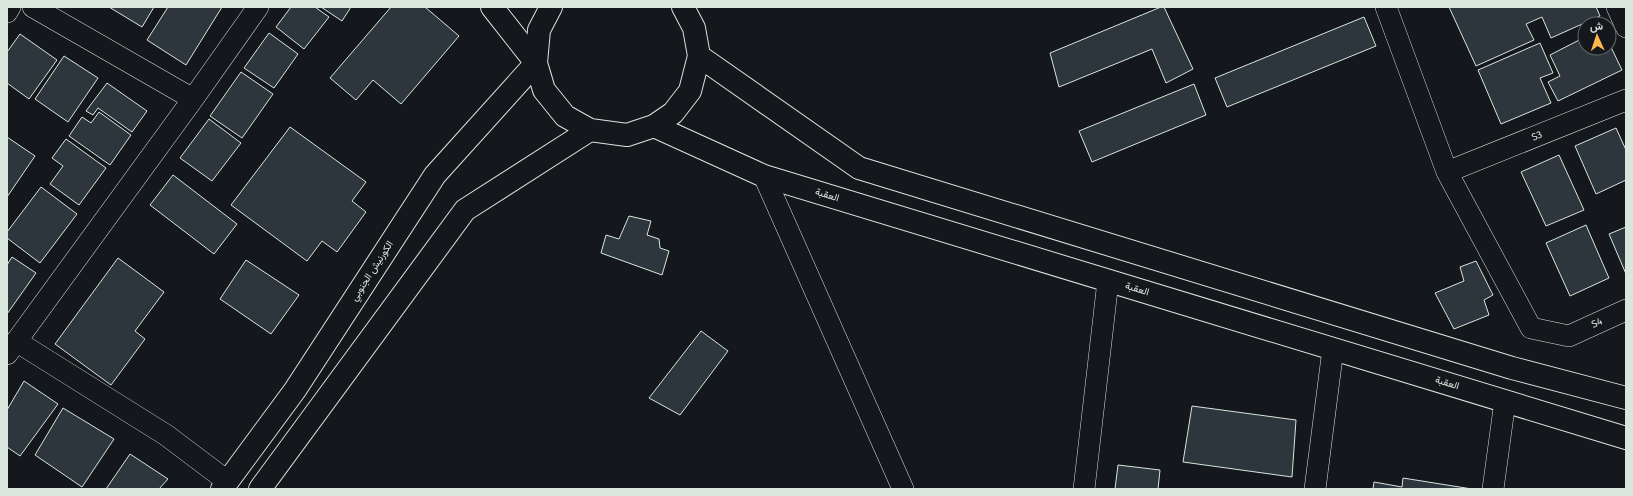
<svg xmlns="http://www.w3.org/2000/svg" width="1633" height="496" viewBox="0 0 1633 496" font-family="'Fira Sans',Vazirmatn,sans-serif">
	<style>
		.building { fill: #2c363c; stroke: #d8e6dc }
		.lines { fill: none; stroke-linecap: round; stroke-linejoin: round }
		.minor-casing { stroke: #d8e6dc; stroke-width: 22 }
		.tertiary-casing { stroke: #d8e6dc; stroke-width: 24 }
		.secondary-casing { stroke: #d8e6dc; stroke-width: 24 }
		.minor { stroke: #14181c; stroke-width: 21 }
		.tertiary { stroke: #14181c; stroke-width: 22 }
		.secondary { stroke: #14181c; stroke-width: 22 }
		.labels { text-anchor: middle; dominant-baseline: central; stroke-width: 3; stroke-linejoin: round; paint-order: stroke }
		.street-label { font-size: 10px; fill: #d8e6dc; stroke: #14181c }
	</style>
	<rect width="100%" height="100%" fill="#14181c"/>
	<path class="building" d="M109,7H154L142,27Z
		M168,7H222L186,65L147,40Z
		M291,7H315L329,17L304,49L276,27Z
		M321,7H351L342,21Z
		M391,7H425L459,36L401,104L373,80L356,100L330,78Z
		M1161,7H1164L1193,69L1166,83L1152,49L1059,87L1050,53Z
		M1449,7H1596L1600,16L1551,38L1542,17L1526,24L1534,40L1476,66Z
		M1364,17L1376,46L1227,107L1215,78Z
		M269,33L298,54L274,88L244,68Z
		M20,34L57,60L29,99L7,83V52Z
		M1585,37V48H1609V43L1622,70L1558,101L1548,82L1560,76L1550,55Z
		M1540,43L1553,73L1540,78L1551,103L1501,124L1478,70Z
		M64,56L98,78L68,122L35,99Z
		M241,72L273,94L242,138L210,116Z
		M107,83L147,111L132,132L98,108L93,115L86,111Z
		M1194,84L1206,115L1092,162L1079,131Z
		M99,112L131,135L110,165L69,136L82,117L91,123Z
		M209,119L241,143L212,181L180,158Z
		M290,127L366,182L352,201L366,212L337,252L322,241L307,261L231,205Z
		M1616,128L1626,150V180L1596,194L1575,146Z
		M7,137L35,156L7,197Z
		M66,139L106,168L79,205L50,184L63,166L52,158Z
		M1559,155L1584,210L1546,226L1521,172Z
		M173,175L237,224L214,254L150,205Z
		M41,187L77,214L40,263L7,238V232Z
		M629,216L651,221L647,235L659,239L660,248L669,251L662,275L601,253L606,235L619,239Z
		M1586,225L1609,278L1570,296L1546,243Z
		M1626,227V274L1609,234Z
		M12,257L36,273L7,314V265Z
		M118,258L164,292L135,331L145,339L111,385L55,344Z
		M246,260L299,295L271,334L220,299Z
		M1476,261L1493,295L1484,300L1489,315L1454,329L1435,293L1464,281L1460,267Z
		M701,331L728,351L680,415L649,398Z
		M24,381L58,404L20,456L7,447V410Z
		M1192,406L1296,420L1292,477L1183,462Z
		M63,408L114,439L82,487L35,455Z
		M130,454L168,479L159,489H106Z
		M1118,465L1160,470L1158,489H1115Z
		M1403,478L1472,489H1373L1374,482L1402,487Z"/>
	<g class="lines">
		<defs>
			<path id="minor" d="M33,7L193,99
				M1386,7L1447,172L1531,328L1569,336L1626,310
				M1617,7L1626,27
				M7,12L10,7
				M1447,172L1626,100
				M764,176L903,489
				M16,341L166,435L227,481
				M7,354L193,99L258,7
				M1084,489L1108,281
				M1315,489L1333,349
				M1493,489L1505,401"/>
			<path id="tertiary" d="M492,7L536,63"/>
			<path id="secondary" d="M551,7L539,30L536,63L544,90L565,116L590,130L627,135L654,126L673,113L690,91L699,56L694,28L683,7
				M699,56L859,168L1512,368L1626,398
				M654,126L764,176L1626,438
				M222,489L295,390L435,175L536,63
				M260,489L465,210L590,130"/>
		</defs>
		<use href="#minor" class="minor-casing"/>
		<use href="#tertiary" class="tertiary-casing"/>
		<use href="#secondary" class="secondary-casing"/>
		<use href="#minor" class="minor"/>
		<use href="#tertiary" class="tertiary"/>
		<use href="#secondary" class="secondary"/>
	</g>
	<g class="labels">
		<g class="street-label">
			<text transform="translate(1537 136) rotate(-22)">S3</text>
			<text transform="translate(827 195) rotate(17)">العقبة</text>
			<text transform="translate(372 271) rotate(-57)">الكورنيش الجنوبي</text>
			<text transform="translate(1137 289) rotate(17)">العقبة</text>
			<text transform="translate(1597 323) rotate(-24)">S4</text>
			<text transform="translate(1447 383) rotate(17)">العقبة</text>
		</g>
	</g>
	<rect width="1633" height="496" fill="none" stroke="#d8e6dc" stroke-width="16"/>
	<g transform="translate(1597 36) rotate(357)"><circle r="19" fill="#14181c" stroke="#626a69"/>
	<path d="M0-3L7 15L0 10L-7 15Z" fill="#ffb74d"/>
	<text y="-6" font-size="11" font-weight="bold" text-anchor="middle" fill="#d8e6dc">ش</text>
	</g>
</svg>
